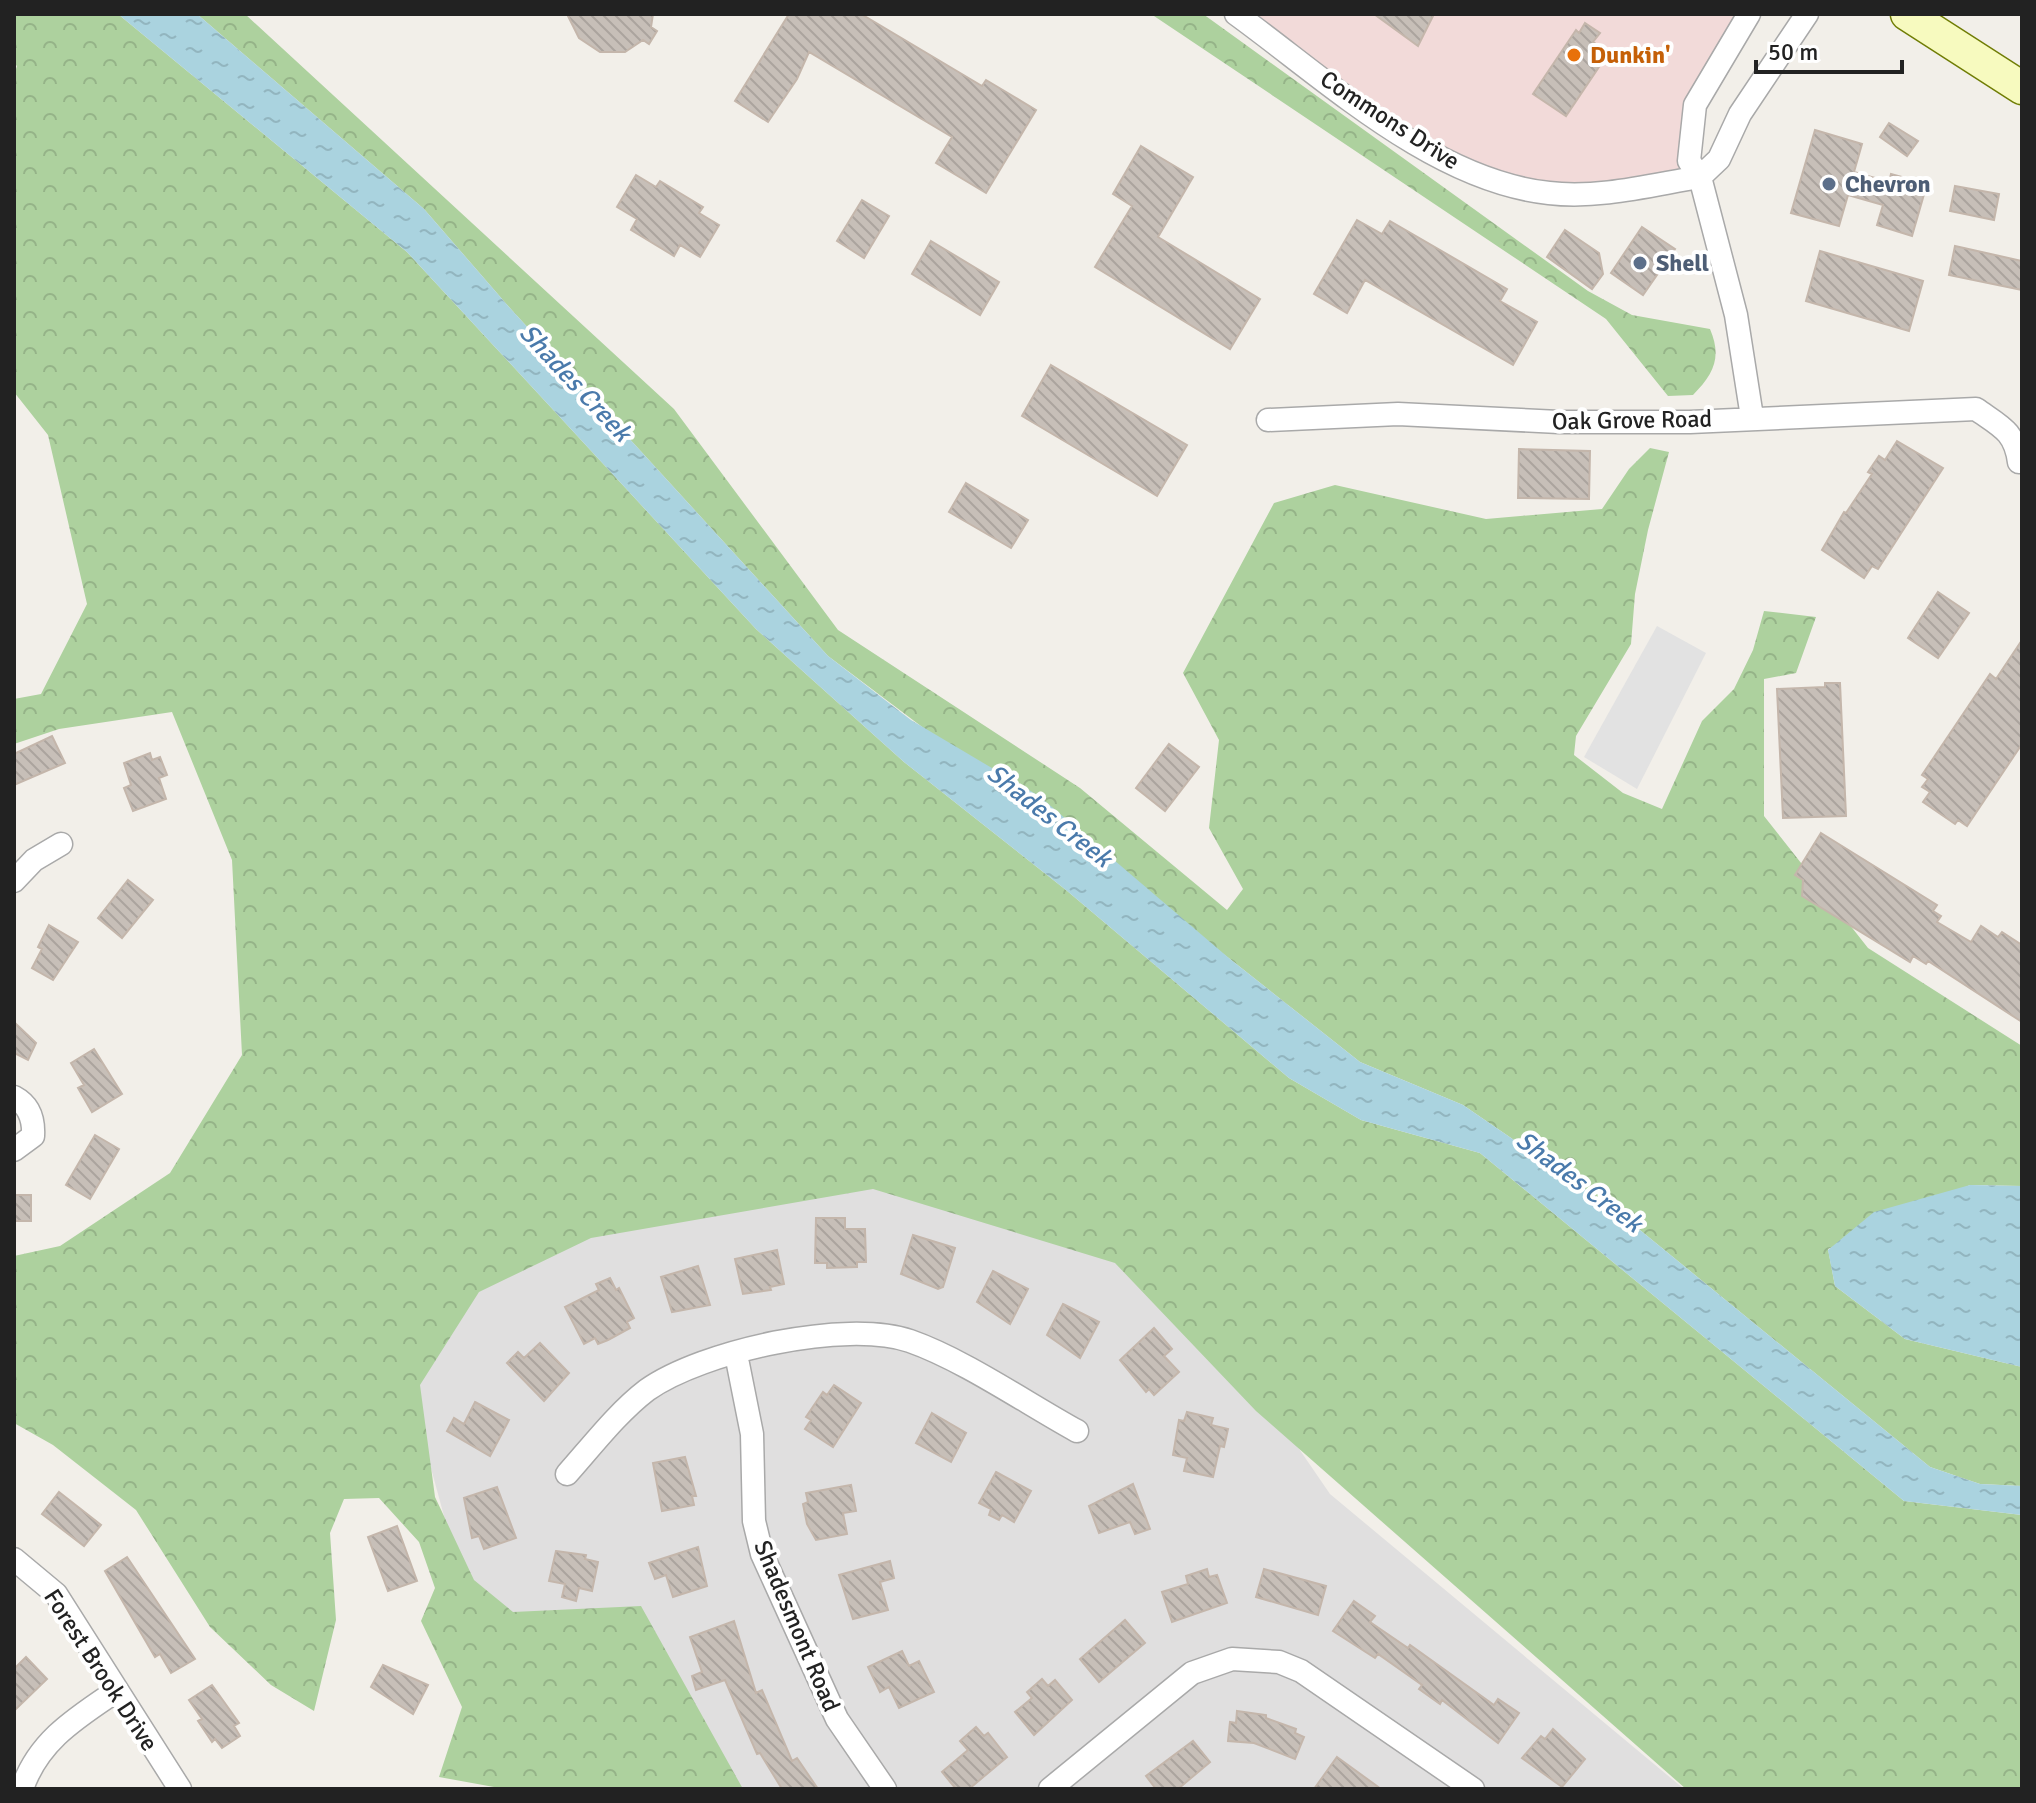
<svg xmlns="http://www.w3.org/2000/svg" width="2036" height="1803" viewBox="0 0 2036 1803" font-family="Signika,sans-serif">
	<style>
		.residential { fill: #e0dfdf }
		.commercial { fill: #f2dad9 }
		.forest { fill: url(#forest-crowns) }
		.parking { fill: #e2e2e2 }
		.water { fill: url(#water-ripples) }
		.building { fill: url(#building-back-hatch); stroke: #c4b6ab; stroke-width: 2 }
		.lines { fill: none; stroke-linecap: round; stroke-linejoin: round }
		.minor-casing { stroke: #a9a9a9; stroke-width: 25 }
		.secondary-casing { stroke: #707d05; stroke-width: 35 }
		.minor { stroke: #fff; stroke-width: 22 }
		.secondary { stroke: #f7fabf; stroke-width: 32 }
		.food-dot { fill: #e8710a; stroke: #fff; stroke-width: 3 }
		.service-dot { fill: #5c6f8a; stroke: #fff; stroke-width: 3 }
		.labels { text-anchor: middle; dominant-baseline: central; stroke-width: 8; stroke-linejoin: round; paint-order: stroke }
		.food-label { font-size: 24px; font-weight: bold; fill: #c56008; stroke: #fff; text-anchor: start }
		.street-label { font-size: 24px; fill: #222; stroke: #fff }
		.service-label { font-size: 24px; font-weight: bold; fill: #4e5e75; stroke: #fff; text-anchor: start }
		.water-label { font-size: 26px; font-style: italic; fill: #4a7aab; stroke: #fff }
	</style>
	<defs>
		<pattern id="forest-crowns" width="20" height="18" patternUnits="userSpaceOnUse" patternTransform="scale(2)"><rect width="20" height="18" fill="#add19e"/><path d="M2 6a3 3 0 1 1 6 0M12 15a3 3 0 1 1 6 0" fill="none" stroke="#95b388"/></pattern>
		<pattern id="water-ripples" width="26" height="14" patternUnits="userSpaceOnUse" patternTransform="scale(2)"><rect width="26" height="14" fill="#aad3df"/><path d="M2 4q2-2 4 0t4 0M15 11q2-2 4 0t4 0" fill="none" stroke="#92b5bf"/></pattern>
		<pattern id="building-back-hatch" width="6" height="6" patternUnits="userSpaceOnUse" patternTransform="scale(2)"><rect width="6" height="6" fill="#c7bfb8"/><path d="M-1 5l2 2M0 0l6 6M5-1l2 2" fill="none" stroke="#aba49e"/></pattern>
	</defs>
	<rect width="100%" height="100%" fill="#f2efe9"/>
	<path class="residential" d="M900,1138L1160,1246L1330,1494L1684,1789H715L472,1619L394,1332L606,1177Z"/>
	<path class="commercial" d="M1236,14H1749L1695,105L1700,177L1592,194L1483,177Z"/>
	<path class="forest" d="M14,14H118L407,252L756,629L904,762L1066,890L1289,1078L1361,1120L1480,1153L1904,1501L2022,1515V1789H1686L1256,1411L1115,1263L873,1189L591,1238L479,1292L420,1385L435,1497L474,1580L513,1612L641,1606L743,1789H505L439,1777L462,1707L421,1621L435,1588L419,1542L379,1498L344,1499L330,1533L336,1620L314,1711L271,1685L210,1627L136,1510L53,1445L14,1423V1256L60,1246L170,1173L242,1055L232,860L172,712L59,729L14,744V699L41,694L87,604L48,435L14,392V75L17,66L14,63Z
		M197,14H245L674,409L838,630L1080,788L1227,910L1243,889L1209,828L1219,740L1183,673L1274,503L1335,485L1486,519L1602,509L1629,469L1650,448L1669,452L1648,530L1635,594L1631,644L1576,736L1574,755L1623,793L1662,809L1702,721L1734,689L1753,650L1764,611L1816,617L1796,673L1764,679V816L1868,948L2022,1046V1186L1970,1185L1828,1249L1835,1286L1905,1339L2022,1367V1486L1980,1484L1930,1467L1613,1208L1463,1105L1360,1062L1230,959L828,656L509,307L424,209Z
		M1151,14H1203L1588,291L1632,315L1710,329C1722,357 1714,374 1693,395L1668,396L1606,319Z"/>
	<path class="parking" d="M1657,626L1706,653L1637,789L1584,757Z"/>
	<path class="water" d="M118,14H197L424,209L509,307L828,656L911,720L1039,796L1230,959L1360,1062L1463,1105L1613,1208L1930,1467L1980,1484L2022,1486V1515L1904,1501L1480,1153L1361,1120L1289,1078L1066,890L904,762L756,629L407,252Z
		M1970,1185L2022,1186V1367L1905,1339L1835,1286L1828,1250L1874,1212Z"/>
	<path class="building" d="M567,14H653L651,27L657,31L649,44L643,40L625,52H600L579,38Z
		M789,14H861L982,86L986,80L1036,110L986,193L936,163L952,137L809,52L797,79L768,122L735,101Z
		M1374,14H1434L1418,46Z
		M1585,23L1600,33L1593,42L1609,52L1566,116L1533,94L1576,30L1579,33Z
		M1889,123L1918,141L1907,156L1880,137Z
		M1815,130L1862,144L1854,172L1889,182L1891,174L1927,184L1912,236L1877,225L1883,205L1848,195L1839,226L1791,213Z
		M1141,146L1193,177L1158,237L1260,299L1230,349L1095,267L1132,206L1113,194Z
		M636,175L656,187L660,181L703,207L699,213L719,225L700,257L680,245L674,256L631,230L637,219L617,207Z
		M1955,186L1999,194L1994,220L1950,211Z
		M862,200L889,216L864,258L837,241Z
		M1357,220L1382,234L1390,221L1507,289L1500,301L1537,322L1513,365L1365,280L1347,313L1314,294Z
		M1642,227L1675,249L1643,295L1611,273Z
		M1565,230L1599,253L1603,274L1592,289L1547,257Z
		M931,241L999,282L980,315L912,274Z
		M1955,246L2022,261V290L1949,275Z
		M1820,251L1923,281L1909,331L1806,301Z
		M1051,365L1187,445L1157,496L1022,416Z
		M1897,441L1943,468L1878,569L1872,566L1864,578L1822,550L1844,512L1846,513L1872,474L1868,472L1879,456L1885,460Z
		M1519,449L1590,451L1589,499L1518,498Z
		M966,483L1028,520L1011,548L949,512Z
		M1938,592L1969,613L1938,658L1908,638Z
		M2022,640V744L1967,826L1958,820L1955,824L1923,802L1930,792L1922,787L1928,779L1922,775L1990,674L1996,679Z
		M1825,683H1840L1846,816L1783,818L1777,689L1825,687Z
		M52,736L65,763L14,785V754Z
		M1169,744L1199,767L1165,811L1136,788Z
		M150,753L152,760L160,757L167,775L159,778L166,799L133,811L124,788L131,785L124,763Z
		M1821,833L1937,905L1933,911L1941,916L1937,922L1971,942L1981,926L1998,937L2002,932L2022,945V1022L1928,961L1926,964L1913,956L1910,962L1802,896L1803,880L1795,875Z
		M128,880L153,900L122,938L98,918Z
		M49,925L78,942L53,980L32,968L42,949L38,947Z
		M14,1022L36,1043L28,1060L14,1053Z
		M94,1049L122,1094L92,1112L78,1088L84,1085L71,1063Z
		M95,1135L119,1149L90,1199L66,1185Z
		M14,1195H31V1221H14Z
		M816,1218H845V1229H865L866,1262H857V1267L827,1268V1263H815Z
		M913,1235L955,1248L943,1287L938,1289L901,1274Z
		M777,1250L784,1284L770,1287L771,1290L743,1294L735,1259Z
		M698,1266L710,1305L672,1312L661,1277Z
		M993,1271L1028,1289L1010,1324L977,1302Z
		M610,1278L616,1290L619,1288L634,1318L627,1322L630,1328L608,1340L598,1344L595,1338L584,1344L565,1307L599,1290L596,1284Z
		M1063,1304L1099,1322L1080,1358L1047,1335Z
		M1154,1328L1172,1349L1164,1356L1179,1372L1154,1395L1149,1389L1146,1392L1120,1360Z
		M540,1343L569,1373L544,1401L507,1363L518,1352L524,1358Z
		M834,1385L861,1403L833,1447L805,1429L811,1420L806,1417L823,1392L827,1395Z
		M475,1402L509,1420L490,1456L447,1431L454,1418L464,1424Z
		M1187,1412L1213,1418L1211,1425L1228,1429L1224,1447L1220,1446L1213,1477L1184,1471L1187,1458L1173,1455L1179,1420L1184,1421Z
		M932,1413L966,1433L951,1462L916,1443Z
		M685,1457L696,1496H692L694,1505L662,1511L653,1463Z
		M996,1472L1031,1491L1014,1522L1002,1515L999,1520L989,1515L991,1509L979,1503Z
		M1133,1484L1150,1529L1135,1534L1130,1522L1099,1533L1089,1506Z
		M851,1485L856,1511L843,1513L847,1534L816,1540L807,1524L803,1504L808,1502L806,1493Z
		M497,1487L516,1538L484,1549L479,1536L472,1538L464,1498Z
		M59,1492L101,1525L84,1546L42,1514Z
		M397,1526L417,1581L388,1591L368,1537Z
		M698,1547L707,1586L673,1597L666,1575L655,1579L649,1563Z
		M556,1551L586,1555L585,1559L598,1562L592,1591L579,1588L576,1601L562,1597L565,1584L549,1581Z
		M127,1557L195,1659L171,1673L160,1654L155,1657L105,1571Z
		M890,1561L894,1578L880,1582L888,1610L853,1619L839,1575Z
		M1207,1569L1209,1577L1217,1575L1227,1603L1172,1622L1162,1592L1188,1584L1186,1576Z
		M1264,1569L1326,1586L1318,1615L1256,1597Z
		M1354,1601L1375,1616L1370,1622L1408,1648L1410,1645L1494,1705L1498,1699L1519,1713L1498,1743L1442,1700L1440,1704L1419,1689L1422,1685L1378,1654L1375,1658L1333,1631Z
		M1125,1620L1145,1643L1099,1682L1080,1659Z
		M734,1621L756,1693L762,1690L792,1761L797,1758L818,1789H782L760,1753L757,1754L725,1680L696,1690L692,1676L702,1672L690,1637Z
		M902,1651L909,1666L919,1661L934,1692L899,1708L889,1687L880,1692L868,1667Z
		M26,1657L47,1679L14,1711V1669Z
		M383,1665L428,1685L413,1714L371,1687Z
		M1042,1679L1048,1686L1055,1680L1072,1700L1034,1735L1015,1712L1032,1698L1027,1692Z
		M212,1685L239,1723L234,1726L240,1736L222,1748L215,1739L212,1742L198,1721L202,1719L189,1700Z
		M1237,1711L1266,1715V1718L1296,1729L1295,1733L1304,1737L1295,1759L1254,1743L1228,1741L1230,1722L1236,1723Z
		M976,1727L984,1736L988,1733L1007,1757L969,1789H956L942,1772L968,1750L960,1741Z
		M1553,1729L1585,1759L1562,1787L1522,1758L1541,1736L1545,1739Z
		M1193,1741L1210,1762L1178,1789H1156L1146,1776Z
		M1337,1757L1381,1789H1314Z"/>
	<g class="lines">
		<defs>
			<path id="minor" d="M1236,14C1327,80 1434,181 1549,193C1599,199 1651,185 1700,177
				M1749,14L1695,105L1689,161L1700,177L1736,315L1752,417
				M1700,177L1719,159L1740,114L1807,14
				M1268,420L1398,414L1559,422H1690L1976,409C2000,426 2015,431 2019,462
				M14,881L34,860L61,844
				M14,1097C29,1105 34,1119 33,1136L14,1150
				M736,1354L752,1434L754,1521L762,1554L837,1719L885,1789
				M567,1474C592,1446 617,1413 647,1390C702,1351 846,1319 910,1341C964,1360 1026,1403 1077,1431
				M14,1559L56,1594L180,1789
				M22,1789C38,1741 76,1718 116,1691
				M1050,1789L1192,1673L1232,1659L1279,1662L1301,1671L1473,1789"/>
			<path id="secondary" d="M1907,14L2022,88"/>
		</defs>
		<use href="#minor" class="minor-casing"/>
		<use href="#secondary" class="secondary-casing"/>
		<use href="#minor" class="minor"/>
		<use href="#secondary" class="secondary"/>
	</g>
	<circle class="food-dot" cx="1574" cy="55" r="8"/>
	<g class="service-dot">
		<circle cx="1829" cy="184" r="8"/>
		<circle cx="1640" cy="263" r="8"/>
	</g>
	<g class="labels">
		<g class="food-label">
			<text x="1590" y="55">Dunkin'</text>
		</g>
		<g class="street-label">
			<text transform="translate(1390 120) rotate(33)">Commons Drive</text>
			<text transform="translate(1632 420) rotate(-1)">Oak Grove Road</text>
			<text transform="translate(797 1626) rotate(67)">Shadesmont Road</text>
			<text transform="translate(101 1670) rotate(57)">Forest Brook Drive</text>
		</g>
		<g class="service-label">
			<text x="1845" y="184">Chevron</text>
			<text x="1656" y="263">Shell</text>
		</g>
		<g class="water-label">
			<text transform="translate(575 383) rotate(47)">Shades Creek</text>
			<text transform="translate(1049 816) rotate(38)">Shades Creek</text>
			<text transform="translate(1579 1182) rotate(37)">Shades Creek</text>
		</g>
	</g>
	<rect width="2036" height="1803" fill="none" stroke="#222222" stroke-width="32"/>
	<path d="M1756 60v12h146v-12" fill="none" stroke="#222222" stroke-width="4"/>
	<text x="1768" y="60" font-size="24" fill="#222222" stroke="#ffffff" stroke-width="6" paint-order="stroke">50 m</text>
</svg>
